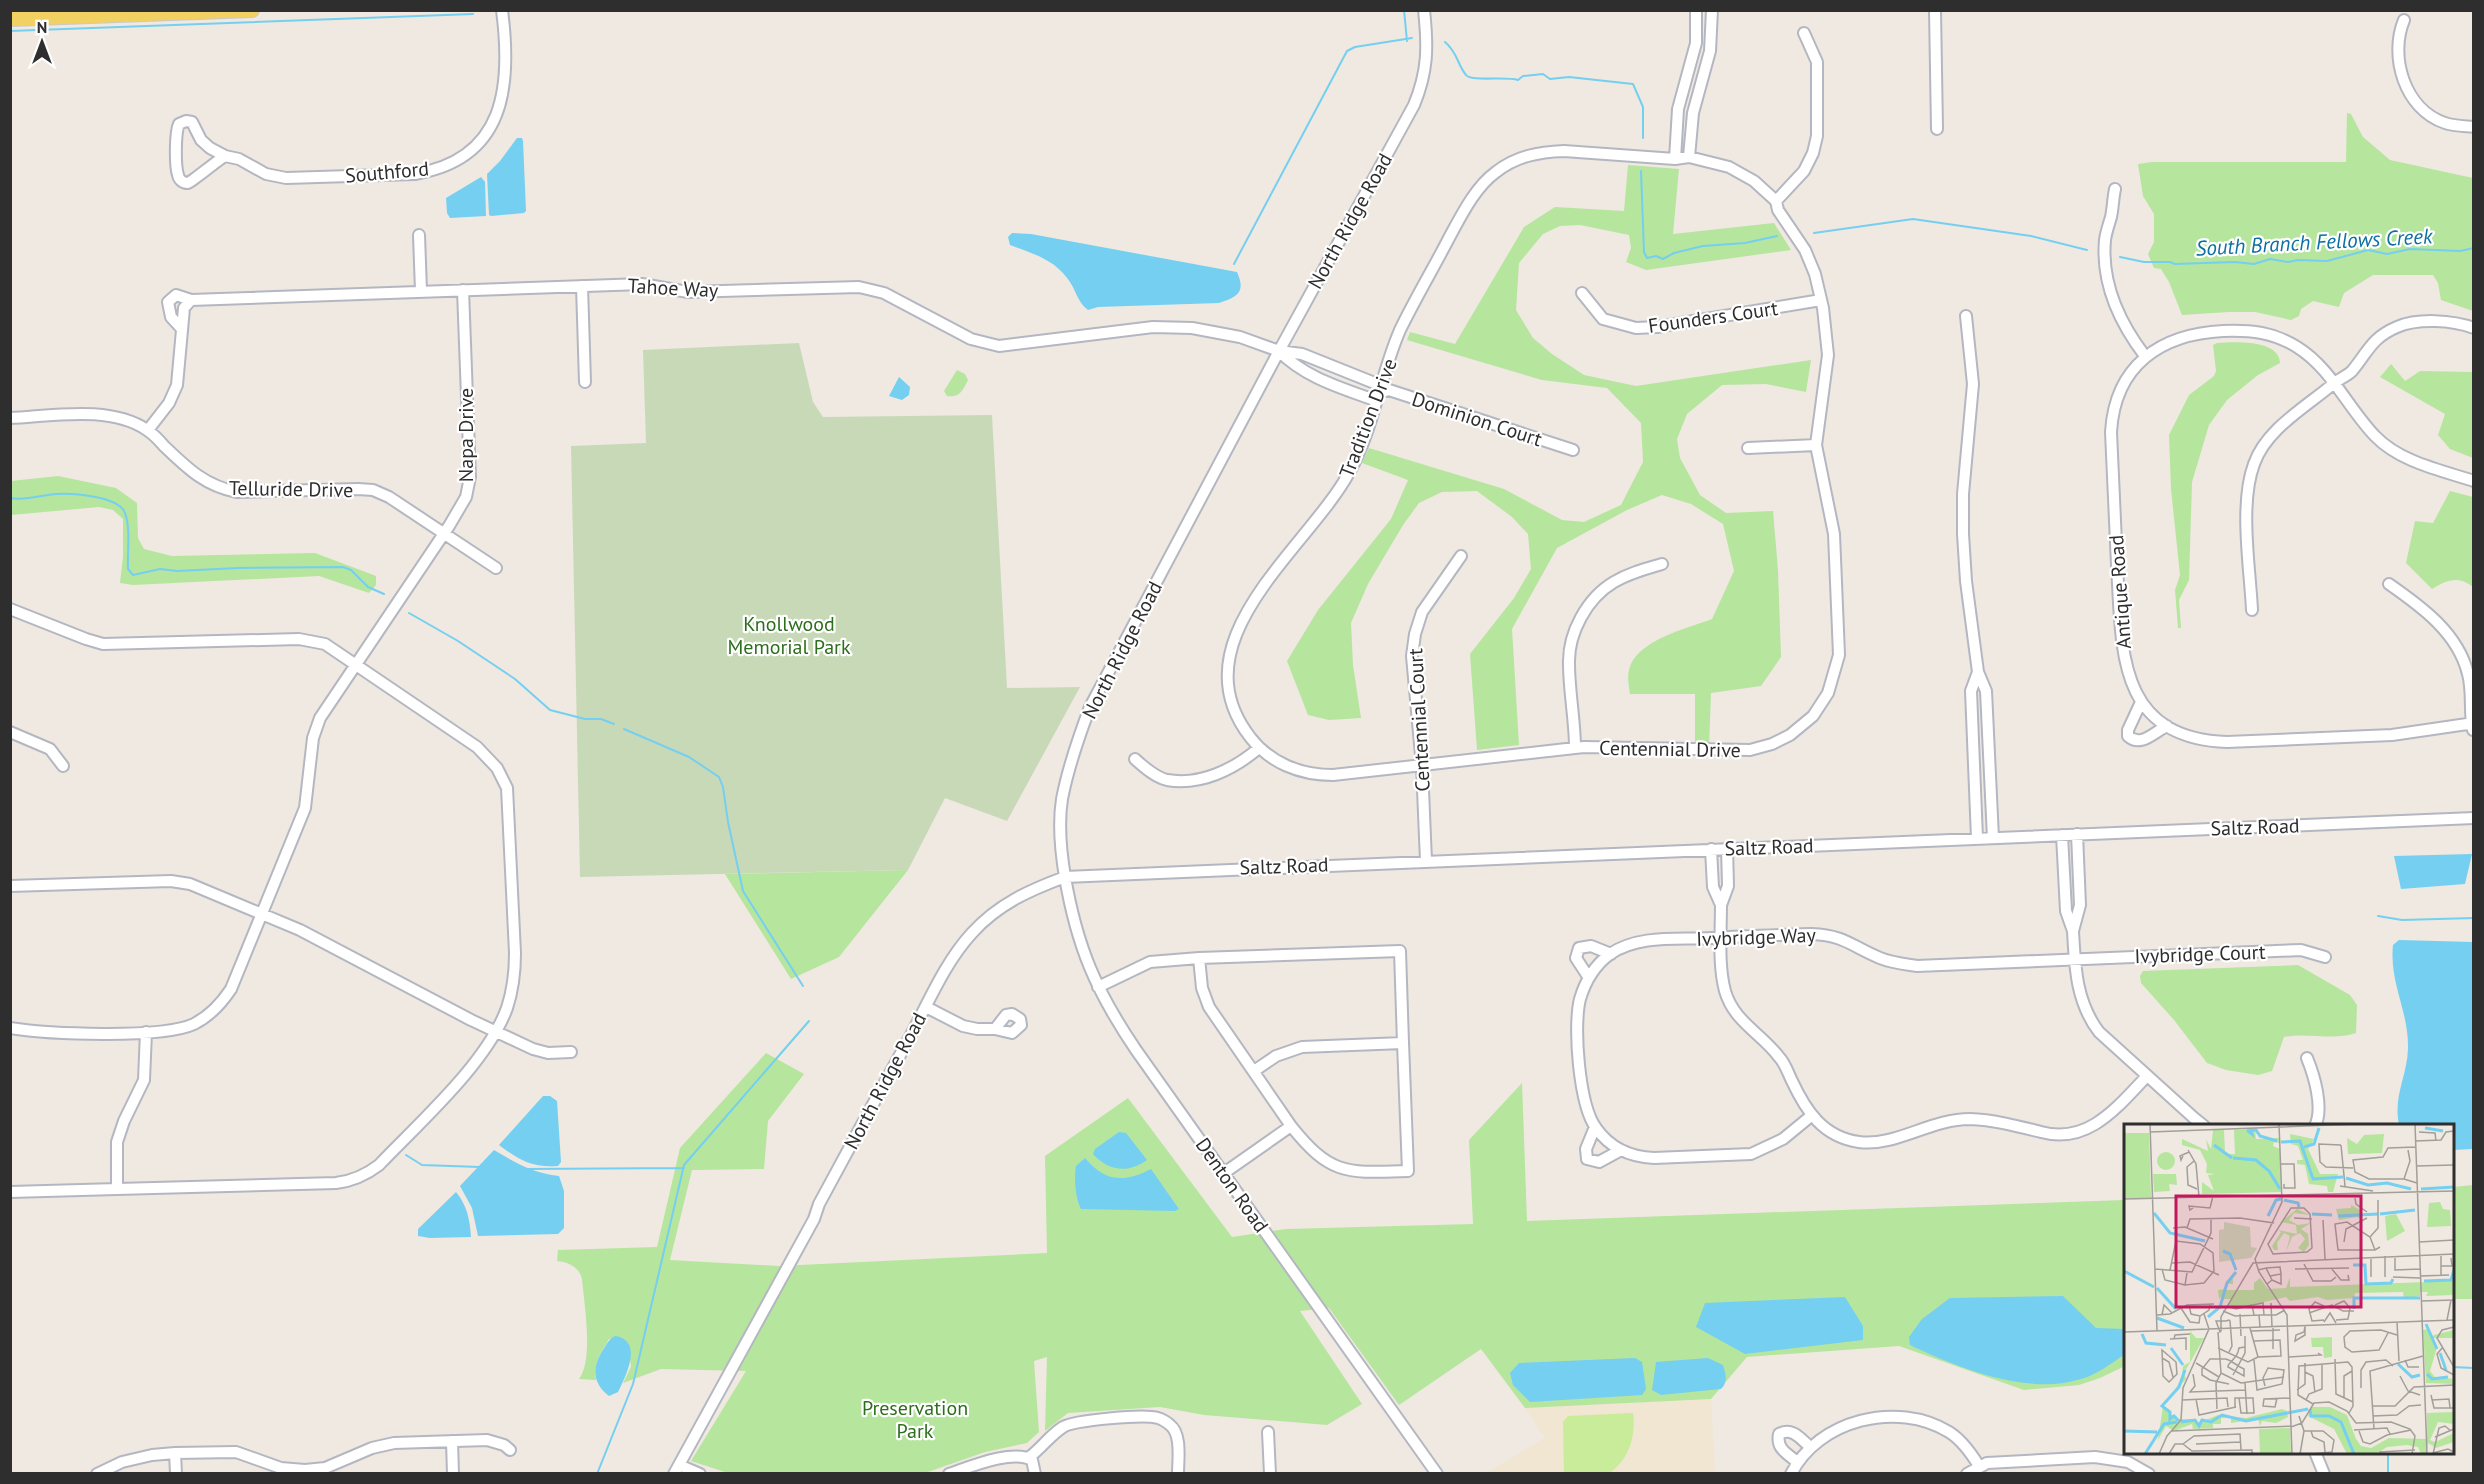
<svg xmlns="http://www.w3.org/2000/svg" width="2484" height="1484" viewBox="0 0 2484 1484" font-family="'PT Sans',sans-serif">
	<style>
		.education { fill: #f0e6d1 }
		.green { fill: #b6e59e }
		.cemetery { fill: #c8d9b8 }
		.pitch { fill: #c9ec9a }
		.water { fill: #75cff0 }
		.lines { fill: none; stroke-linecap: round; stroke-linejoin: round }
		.stream { stroke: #75cff0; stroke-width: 2 }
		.minor-casing { stroke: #b4b7c1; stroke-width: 14 }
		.major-casing { stroke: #c9c9c9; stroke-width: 16 }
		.minor { stroke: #fff; stroke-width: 10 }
		.major { stroke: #f2d163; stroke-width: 14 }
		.labels { text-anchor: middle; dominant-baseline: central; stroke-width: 4.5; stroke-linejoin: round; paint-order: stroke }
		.street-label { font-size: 20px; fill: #2e2e2e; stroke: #fff }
		.park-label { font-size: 20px; fill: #2c6e1b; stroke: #fff }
		.water-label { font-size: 21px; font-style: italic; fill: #0d6fa3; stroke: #fff }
		.inset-river { fill: none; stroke: #75cff0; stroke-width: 3 }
		.inset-road { fill: none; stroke: #a29e99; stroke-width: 1.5 }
		.view { fill: #c2185b; fill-opacity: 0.15; stroke: #c2185b; stroke-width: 3 }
		.inset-edge { fill: none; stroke: #2e2e2e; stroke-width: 3 }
	</style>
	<rect width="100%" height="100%" fill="#efe9e1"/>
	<path class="education" d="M1711,1399L1715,1473L1484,1474L1545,1438L1525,1408Z"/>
	<path class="green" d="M2347,113L2351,114L2363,137L2390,160L2473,178V311L2441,300L2438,283L2433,275H2373L2344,293L2339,307L2313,301L2301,309L2299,316L2291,320L2255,312H2229L2182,315L2169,282L2161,269L2154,268L2148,254L2154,242V214L2143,196L2138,164L2152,162H2346Z
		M1628,165L1679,169L1673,234L1774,223L1791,250L1646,270L1626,262L1631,248L1629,235L1580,225L1560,226L1543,234L1519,263L1516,310L1533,338L1552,354L1584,375L1636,386L1811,360L1806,392L1766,384L1722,385L1687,414L1677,439L1680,458L1700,495L1726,513L1773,511L1778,570L1781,657L1761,686L1711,693L1709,747L1695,746V694H1630C1629,687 1627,677 1629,670C1636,640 1686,629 1712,619L1734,571L1723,524L1691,504L1662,495L1627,510L1557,548L1512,629L1519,745L1477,750L1470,654L1514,598L1531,569L1528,534L1512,517L1477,491L1442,492L1419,503L1403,525L1368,584L1351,623L1353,665L1361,718L1329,720L1308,715L1287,661L1318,610L1391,519L1408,480L1362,463L1369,448L1504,489L1562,520L1584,522L1621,505L1643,462L1641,423L1607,388L1542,380L1407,340L1410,332L1455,344L1524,227L1555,207L1624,211Z
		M2217,343C2234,342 2279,339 2280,363L2258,375L2227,400L2209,425L2192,482L2189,580L2179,600L2181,628H2178L2175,590L2180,575L2171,489L2169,435L2189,395L2214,376L2216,371L2213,345Z
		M2391,364L2405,381L2420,371L2473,372V458L2450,449L2438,435L2445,414L2380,377Z
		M957,370L965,374L968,380C963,390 960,398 947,396L944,391Z
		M58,476L116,488L137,503L138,538L144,549L172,556L315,553L376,576V585L369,593L319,576L133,585L120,583L123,557V519L113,510L99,507L11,515V481Z
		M2450,491L2473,497V587C2459,575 2446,580 2432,589L2406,563L2415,521L2433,523Z
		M908,870L839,957L791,979L725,874Z
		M2298,965L2350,995L2357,1005L2356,1033C2332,1041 2308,1032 2284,1037L2272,1071L2258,1075L2226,1070L2207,1063L2174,1020L2141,983L2140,976L2143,971Z
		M766,1053L804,1074L768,1121L764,1169L692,1170L670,1260L779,1266L1047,1253L1045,1156L1128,1098L1232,1237L1286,1229L1473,1224L1469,1140L1522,1083L1527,1221L2125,1200V1366L2100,1378L2079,1385L2024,1390L1899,1346L1747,1357L1711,1399L1525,1408L1481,1349L1399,1405L1329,1308L1300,1311L1362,1404L1327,1425L1204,1415L1160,1407L1068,1413L1045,1431L1047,1357L1034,1361L1039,1432L1027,1443L985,1452L925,1473H728L691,1461L746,1371L661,1369L623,1383L631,1367L628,1342L609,1339C601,1354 593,1362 596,1380L579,1379C594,1360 584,1303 582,1279C579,1267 569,1262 557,1261L558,1250L657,1247L680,1148Z
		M2473,1185V1299H2453V1187Z"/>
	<path class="cemetery" d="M799,343L813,402L823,417L992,415L1007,688L1080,687L1007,821L945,798L908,870L580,877L571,446L646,443L643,350Z"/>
	<path class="pitch" d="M1633,1413C1636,1436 1629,1460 1609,1473H1564L1563,1422L1568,1416Z"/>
	<path class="water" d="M517,138H522L523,141L526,211L524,213L491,216L489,215L487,174L500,161Z
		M481,177L485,182L486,216L450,218L447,213L446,198Z
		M1012,233L1031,234L1237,272C1246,292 1238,297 1219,303L1098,307L1088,310C1077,301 1077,293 1070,282C1056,260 1034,254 1010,245L1008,237Z
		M899,377L910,387L909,395L902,400L889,396Z
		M2472,854L2465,884L2401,889L2394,856Z
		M2399,940L2473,942V1149L2453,1150L2452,1126L2399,1125C2393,1096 2407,1077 2408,1049C2409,1011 2389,983 2393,945Z
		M543,1096H550L557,1101L561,1162L558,1166C532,1168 519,1160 499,1145Z
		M1119,1132L1126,1133L1147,1160C1129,1173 1109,1172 1093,1154L1095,1149Z
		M494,1150C516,1163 533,1173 559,1176L564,1191V1228L558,1234L478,1236L472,1208L460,1186Z
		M1085,1158C1105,1182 1124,1183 1151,1169L1179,1209L1175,1211L1081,1209C1075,1197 1074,1178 1076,1166Z
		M456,1192C467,1205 470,1220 471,1237L430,1238L418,1236V1229Z
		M2063,1296L2096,1328L2125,1329V1354C2112,1363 2096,1375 2081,1379C2028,1396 1958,1368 1910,1345L1909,1337L1922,1319L1950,1298Z
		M1845,1297L1863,1326V1340L1745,1354L1696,1327L1705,1303Z
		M615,1336C644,1340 626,1376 618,1392L609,1396C592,1383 592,1367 603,1350C607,1344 608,1340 615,1336Z
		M1635,1358L1642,1362L1646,1389L1642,1395L1530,1402L1513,1385L1510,1373L1519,1363Z
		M1708,1358L1723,1365C1726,1375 1728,1382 1721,1389L1661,1395L1652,1390L1656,1362Z"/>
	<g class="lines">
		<path class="stream" d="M1404,10L1407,41
			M532,11L551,10
			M10,31L473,14
			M1445,42C1458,53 1457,64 1466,75C1471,82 1506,76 1518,80L1523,76L1543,74L1550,79L1569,77L1633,84L1643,107V138
			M1641,171L1644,252L1647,258L1656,256L1663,259L1674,253L1703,246L1745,243L1777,236
			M1814,233L1913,219L2031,236L2087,250
			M2120,257L2144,262H2170L2175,264L2235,262L2254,264L2270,259L2288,262L2298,260L2327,261L2368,250L2387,254L2410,249L2460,251L2474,248
			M1234,264L1347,51L1355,47L1412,38
			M10,498C26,501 41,495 56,494C72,493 119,496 125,513C131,530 127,552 128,569L133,575L160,569L177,571L238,568L343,567L351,570L368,587L384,594
			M409,613L458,641L515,679L550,710L585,719H601L614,724
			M624,729L689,757L719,777L723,787L728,822L743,891L803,986
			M2378,916L2402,920L2474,918
			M406,1155L422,1165L480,1167
			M525,1169L684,1168
			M2452,1367L2474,1368
			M2388,1452V1474
			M597,1474L633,1384L684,1165L809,1021"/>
		<defs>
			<path id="minor" d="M1424,10C1428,47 1428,71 1414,105L1279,351L1090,707C1079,736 1068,768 1062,799C1058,824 1061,853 1065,877C1077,947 1096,991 1136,1050L1437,1474
				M1935,10L1937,129
				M2404,20C2389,56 2404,109 2445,123C2454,126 2464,126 2474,127
				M1564,151L1675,159L1689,157L1729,167L1754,181L1776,201L1778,210L1805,250L1815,274L1823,308L1828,355L1816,445L1834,534L1839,655L1828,693L1813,716L1790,735L1772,744L1750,750L1584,747L1333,775C1300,775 1270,763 1250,737C1175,640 1309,548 1350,471C1374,427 1380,376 1400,330C1415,299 1433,269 1449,238C1461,216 1475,187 1496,172C1516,156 1539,152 1564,151Z
				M225,156C218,160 190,183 188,183C183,183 179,180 178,175C175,166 175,132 179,124L186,121L192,122L201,140L210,148L225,156L239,159L266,174L286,178L415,174C505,159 512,87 502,10
				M1689,157L1693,113L1710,51L1712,10
				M1675,159L1678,109L1696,43V10
				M2115,189C2113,198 2113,208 2111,217C2109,224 2106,232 2105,240C2101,284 2119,322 2145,356
				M1776,201L1804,171L1813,153L1817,136V62L1804,33
				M419,235L421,291
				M582,286L585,382
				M1582,293L1603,319L1636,328L1657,327L1821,300
				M1966,316L1973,384L1963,494V534L1966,581L1978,672L1986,691L1993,838
				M182,329L171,317L168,302L176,295L191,300
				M1279,351C1305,378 1342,388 1377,401
				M1380,392L1389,390L1573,450
				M10,418C53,416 110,405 147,430C153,434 159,440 164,446C187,468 205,486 237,492L358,489L373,490L389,497L496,568
				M148,430L169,403L177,385L184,308L191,300L642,284L688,292L859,287L884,293L971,339L999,346L1153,327L1192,328L1240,337L1279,351L1302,354L1382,386
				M1748,448L1816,445
				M2474,481C2440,470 2400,462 2375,436C2348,408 2331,368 2297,347C2273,332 2251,330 2223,331C2161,334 2115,365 2111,432C2113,476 2115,521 2117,565C2122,649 2116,738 2227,742L2392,735L2474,723
				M2389,584C2422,607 2458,633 2468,674C2473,692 2469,712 2473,730
				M10,609L86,639L103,644L299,639L325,644L477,747L497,768L507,788L515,953C515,972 513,990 507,1008C487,1063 420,1122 379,1165C366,1175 353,1181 336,1183L117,1189V1142L124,1121L144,1080L146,1032
				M2252,610C2250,568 2239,504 2254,464C2266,429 2306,407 2333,384C2339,379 2347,376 2352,371C2368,352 2371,338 2397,327C2418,318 2452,320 2474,328
				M2141,702L2128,730V736C2141,748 2154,732 2167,726
				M10,732L50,749L63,766
				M1575,748C1575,720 1569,692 1569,664C1568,633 1587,598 1614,582C1629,573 1645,569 1662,564
				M1135,759C1144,767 1155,777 1167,780C1201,786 1234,769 1259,748
				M2062,835L2066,911L2073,931L2080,905L2077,834
				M1977,838L1971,691L1978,672
				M1711,849L1713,887L1721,905L1728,886L1727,848
				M1426,861L1422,766L1412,656L1415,634L1422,612L1461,556
				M10,886L171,881L190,884L300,930L471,1020L533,1049L548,1053L571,1052
				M1721,905C1721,932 1718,965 1725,991C1734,1022 1761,1033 1779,1057C1785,1063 1788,1073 1792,1081C1806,1111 1823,1137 1859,1142C1895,1147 1930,1119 1970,1119C1995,1120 2017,1126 2041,1132C2089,1145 2118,1106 2147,1076
				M2073,931C2075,967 2076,1002 2099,1032L2194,1118L2204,1126
				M1199,958L1400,951L1403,1043L1302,1047L1276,1056L1254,1071
				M1589,978L1576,958L1579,948L1591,946L1611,954
				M1098,987L1150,962L1199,958L1202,988L1209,1007L1291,1126L1224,1173
				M926,1007L963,1026L977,1029H995L1012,1033L1021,1025L1020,1019L1012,1014L1006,1015L995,1029
				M10,1028C47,1034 162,1039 194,1024C210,1016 221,1004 231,989L305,808L313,738L320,718L449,526L466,497L470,477L463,290
				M2307,1058C2314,1075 2324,1108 2315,1126
				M1811,1116L1783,1139L1751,1154L1654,1158C1631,1157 1610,1148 1596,1128C1579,1105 1573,1026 1580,999C1585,982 1595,965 1610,954C1640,934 1678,940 1712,938C1745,936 1779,935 1812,934C1844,935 1853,947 1880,958C1892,963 1904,964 1917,966L2301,950L2325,957
				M1291,1126C1331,1176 1347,1173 1408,1171L1403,1043
				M1595,1127L1586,1149L1587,1159L1599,1162L1621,1150
				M10,1192L117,1189
				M1268,1432L1270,1474
				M452,1441L453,1474
				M2315,1452L2324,1474
				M175,1453L176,1474
				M1028,1458C1041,1449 1049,1436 1063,1427C1075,1420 1144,1414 1158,1418C1162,1419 1168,1423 1170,1425C1182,1434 1178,1460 1178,1474
				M1797,1462C1787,1453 1776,1449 1779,1434C1792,1427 1800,1438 1810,1447
				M679,1465L700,1474
				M97,1474L122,1462L152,1455L175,1453L236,1452L281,1468L305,1470L325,1468L372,1448L394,1443L487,1440L504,1445L510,1450
				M674,1474L814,1219L819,1204C849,1148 880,1091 911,1035C929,1001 946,961 972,933C998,904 1030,890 1065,877L2474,818
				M949,1474C970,1467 1012,1449 1032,1460L1035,1474
				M1791,1474C1818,1420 1897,1400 1949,1432C1962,1440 1971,1453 1979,1466
				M1967,1474L1987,1463L2095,1457L2128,1462L2149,1474"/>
			<path id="major" d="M10,19L252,10"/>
		</defs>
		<use href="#minor" class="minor-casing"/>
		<use href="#major" class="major-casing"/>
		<use href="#minor" class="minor"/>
		<use href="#major" class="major"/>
	</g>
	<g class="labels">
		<g class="street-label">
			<text transform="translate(387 172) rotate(-5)">Southford</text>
			<text transform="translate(1350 221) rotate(-61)">North Ridge Road</text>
			<text transform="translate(673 288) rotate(3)">Tahoe Way</text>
			<text transform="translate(1713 317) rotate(-8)">Founders Court</text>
			<text transform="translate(1368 418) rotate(-69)">Tradition Drive</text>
			<text transform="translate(1477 419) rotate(18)">Dominion Court</text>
			<text transform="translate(466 435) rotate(-90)">Napa Drive</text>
			<text transform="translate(291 489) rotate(1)">Telluride Drive</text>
			<text transform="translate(2120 592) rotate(-94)">Antique Road</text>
			<text transform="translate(1122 650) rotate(-63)">North Ridge Road</text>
			<text transform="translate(1419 720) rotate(-93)">Centennial Court</text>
			<text transform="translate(1670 749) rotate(1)">Centennial Drive</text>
			<text transform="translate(2255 827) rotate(-2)">Saltz Road</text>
			<text transform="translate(1769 847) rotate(-2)">Saltz Road</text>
			<text transform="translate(1284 866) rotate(-2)">Saltz Road</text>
			<text transform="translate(1756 937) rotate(-2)">Ivybridge Way</text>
			<text transform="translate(2200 954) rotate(-2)">Ivybridge Court</text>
			<text transform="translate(885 1081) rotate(-62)">North Ridge Road</text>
			<text transform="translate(1232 1185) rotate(55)">Denton Road</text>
		</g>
		<g class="park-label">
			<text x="789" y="624">Knollwood<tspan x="789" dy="23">Memorial Park</tspan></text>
			<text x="915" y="1408">Preservation<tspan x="915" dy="23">Park</tspan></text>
		</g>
		<g class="water-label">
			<text transform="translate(2314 242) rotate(-3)">South Branch Fellows Creek</text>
		</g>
	</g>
	<g transform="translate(2124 1124)">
		<rect width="330" height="330" fill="#efe9e1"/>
		<path d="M131,5L132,15L155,14V19L150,18L149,22L156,25L157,68L78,70V58L90,67L84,51L91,50L82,49L83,40L76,26L58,21V15L84,27L82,15L87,25L89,6H100L101,30H111L110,6ZM0,9H25L27,74H0ZM166,10L190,15L184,25L196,50H214L209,68H204L203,62L185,60L181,41L173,40V36H179L174,22L167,20ZM260,10L258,29L224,30L223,14L233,20L240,11ZM33 37a9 9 0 1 1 18 0a9 9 0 1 1-18 0ZM29,50H52L53,61L45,60L46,67L30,68ZM316,78L319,85L326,86L327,102L303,103L305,79ZM227,81L238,87V96L233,93L215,96L212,85L227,84ZM173,85L186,91L170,89L165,96L174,101L187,99L177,105L184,110L185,121L180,128L174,124L181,115L176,109L168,113L162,128L166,112L160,109L153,119L154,126H150L148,122L157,108L154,106L173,110L172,101L157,98ZM272,90L281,107L263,117L261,92ZM109,151V160H104L102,166H130V159L136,154L144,165L162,164L166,153V163L330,157V166L329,171L302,172L304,168H296V172L280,175L279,168L231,169L230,174L203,176L194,173L166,177L162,173L114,184L104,181L107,175H98V172L95,175L94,166L101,165L103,158ZM304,205L308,213L310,211L330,206V214H308L313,223L306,247L311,253L330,255V260L302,259L299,206ZM66,207L72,214H80L60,249L62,255L50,268L58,253L59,242L66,238ZM208,213V233L200,234L199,223H188L187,214ZM39,282L52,295H71L74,299L94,291L122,294L158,285L163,287L164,293L152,299L138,297L136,302L134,295L107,299V294H97V300H89V304L69,305L68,300L50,307L42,302L34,316ZM187,283H206L223,291L232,315L237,322L247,324L265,314L303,315V289L330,288V300L314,298L306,316L311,318L330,309V318L312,324L304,319L302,330H297L294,323L283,321L263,323L252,330H223L210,305L184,292ZM166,304L167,330H136L135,305Z" fill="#b6e59e"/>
		<path d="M100,98L126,103L127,123L133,124L127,134L95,138V106L100,105Z" fill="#c8d9b8"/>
		<path class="inset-river" d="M301,4L319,7M123,6L128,10L127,6H132L136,12L153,17M157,18L176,17L189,55L219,53M90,21L108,34M180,23L190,20L195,4M109,34L132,36L145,47L156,65M222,54L244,61L263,59L287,65M297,65L330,63M160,76L174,79L175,83M30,89L46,109L81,117M188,90L208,91M256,90L291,86M144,92L152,76L157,75M214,92L254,90M99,127L106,130L112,146M229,141H241L242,160L267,159L269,155M0,147L30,163M300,157L327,156L330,146M33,164L52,185M230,185V174H296M84,193L96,183L103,159L112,148M33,194L60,204M302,200L313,225M18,210L22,219L42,221M47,224L59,241M316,229L322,246M274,240L288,253L296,251M303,250L308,255L324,253M186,285L187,292H205L217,298L230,330M55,297L50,292L46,295V288L38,282L55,263L61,246M57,298L71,296L75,302L78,296L87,298L98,291L122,297L184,285M0,307L33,308M21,330L40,300L53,298"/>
		<path class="inset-road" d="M26,0L33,207M155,0L158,78L131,135L135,148L163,191L168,330M291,0L303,330M26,8L234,0M295,8L311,9L312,17M291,17L317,16L322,8L330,7M217,21L195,20L196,38L202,43L229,44M217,21L221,62M292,23L264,24L259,33L229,36L231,48L245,55H280L293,59M64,26L72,40L75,73M59,32L57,36L56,32L65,28M70,37L63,43L64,61L73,65M157,40H170L171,64H160V60M292,42L330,41M280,55L286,37L284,26M216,62L249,67M231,74L232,80L243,88M0,75L330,67M69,84L66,86L65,82L86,84L89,72M167,84H180L186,90L188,124L183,128L149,130L144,120ZM170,94L188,95M199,96L201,135M49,104L61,103L89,115M63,104L66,95L116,94L150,99M246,113L254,104V76M220,118L222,105L243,94M295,118L330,116M251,126L246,113L223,98L211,100L214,126H251L256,123M317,130V151M261,132V153M271,132V146L296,145M247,133V153M48,139L66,138L95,151M180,140L189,157H207L212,153M317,142H328L327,134M142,144L156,143L157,150L146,152M207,144L217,156H225L224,151M31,145L68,148L87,109V94M38,145L41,156L61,161M171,145L225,144M46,146L52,117L76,120L89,129L90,147L80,159L61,161L63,149M134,146L142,144L148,156L143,160M296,152L325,151M269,153L296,154M148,156L157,160V150M297,177L330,176M147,179L148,203M65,181L67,190L76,192L85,186L86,180M129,181L139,179L140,191M211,181L220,177L226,184L224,195L212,196M103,182L112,185L128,181L130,191M200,182L191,178L185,185L188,197L200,196M57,184L66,198L75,199L76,192M99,187L111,192L135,191L136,203M185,189L208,181L219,187H230M116,190L117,212M33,191L46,190L63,181L90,180M38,191L40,181L48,189M135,191H152L161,186M323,196L327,176M200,198L206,189L212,199M273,198L275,237M181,202V211L171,217L172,211L180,208ZM330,203L318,206L313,214L330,243M126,204L134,233M149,204V225M126,207L156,206M0,208L85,205L80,190M264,209L255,226L228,228L221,223L220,213L226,207L257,206L273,211M46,215L62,214V226M50,215L51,211L66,210M319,223L313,230L317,244L330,251M94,224L124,238L134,233L157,232L156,216L130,217M38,226L52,238L53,250L45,258L39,252ZM105,228L108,222L106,197L105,196L102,197H92L96,208L97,207V193L98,191L129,139L330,130M165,233L197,231L194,229M38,234L45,238L49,253M211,235L212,270L229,278M130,236L133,266L158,260L160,246L144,244L139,254L141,262M281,236L284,243H295M72,239L95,253M181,248L189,252L191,269M97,249L117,259L160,253M69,250L71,262L66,268L122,266M109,251L121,229V212M276,252L284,267L296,271M121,259L123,290M105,260L86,256L78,251V245L86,235H102L107,237V238H108L113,241L116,243L120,245V252L104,243V242L105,240L107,238L112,232L114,228L115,224L121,223M237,264V246L242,238L262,236L269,242M173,266L181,260V239M307,271L310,284H330M153,274L151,283L139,282L140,275L166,274M220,274V252L228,247M72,275L75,291L112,283M58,276L103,274L104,283M182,276L185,270L198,265V240M308,276L325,275L326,284M189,280L174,271L175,242L224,238L228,243L229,282L225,289M248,282H271L290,263L330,261M111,283V274H129L130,289H117L115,274M93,285L92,259L97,249L94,208M175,292L180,307L176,330M249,292L273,291L285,282L297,281M167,303L178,299L190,279L205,278L223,287L232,299L267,298L286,305L291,312L288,330M250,305L246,247L299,232M230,306L263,304L266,310M48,307L167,302M180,307H199L210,316L208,328L188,330M187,307L189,313L200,318L201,328M235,307L239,318L246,320L263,311L287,306M311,313L330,305M59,320L68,327L128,326V330M59,320L70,312L116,310L117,326M72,320L116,318M255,328L291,326M309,329L324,325L330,328M35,330L43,312L57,296L59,264L85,205L330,196M45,330L51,320H59M309,330L315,304L321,302L327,307"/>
		<path class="view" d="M52,72H237V183H52Z"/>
		<rect width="330" height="330" class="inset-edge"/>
	</g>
	<rect width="2484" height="1484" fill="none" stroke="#2e2e2e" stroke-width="24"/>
	<g transform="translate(42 42)" stroke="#ffffff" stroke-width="4.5" paint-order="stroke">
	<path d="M0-4.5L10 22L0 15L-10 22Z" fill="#2e2e2e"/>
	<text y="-9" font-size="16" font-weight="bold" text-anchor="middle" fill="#2e2e2e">N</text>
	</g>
</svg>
